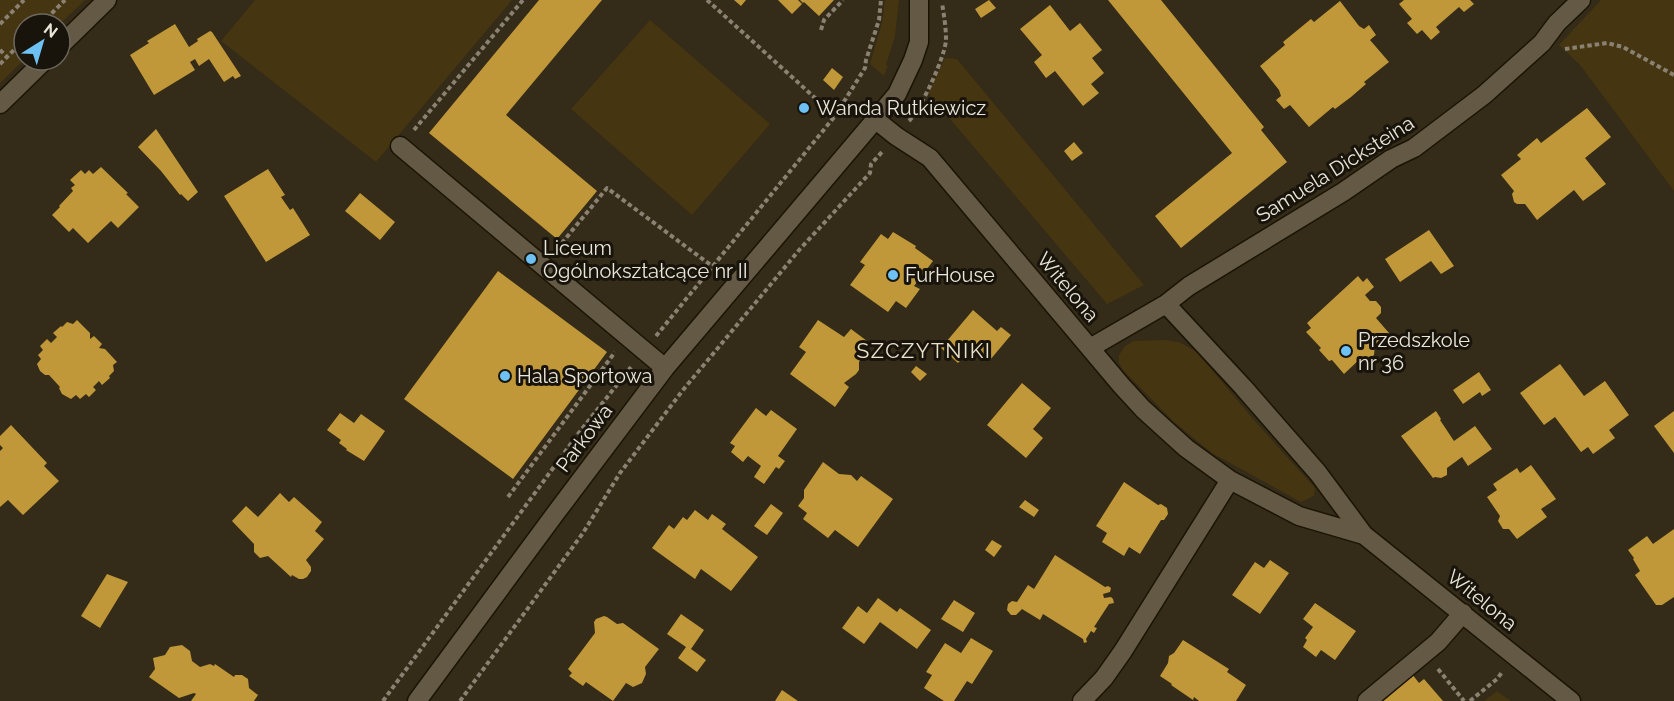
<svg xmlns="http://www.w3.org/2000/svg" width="1674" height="701" viewBox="0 0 1674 701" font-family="Raleway,sans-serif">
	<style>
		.green { fill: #453511 }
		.building { fill: #c09839 }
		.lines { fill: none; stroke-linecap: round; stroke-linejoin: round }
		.minor-casing { stroke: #1c1403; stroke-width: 21 }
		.path { stroke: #898272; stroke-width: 4; stroke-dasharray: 4.5 3; stroke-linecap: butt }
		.minor { stroke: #635945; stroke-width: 18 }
		.poi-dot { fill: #6dc2f3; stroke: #18140c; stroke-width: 2 }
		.labels { text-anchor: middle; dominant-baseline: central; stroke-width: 6; stroke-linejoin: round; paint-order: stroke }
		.poi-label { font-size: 20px; fill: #ebe6da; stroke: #18140c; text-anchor: start }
		.street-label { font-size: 20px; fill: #ebe6da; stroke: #18140c }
		.neighbourhood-label { font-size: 21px; letter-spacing: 1.5px; fill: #ebe0c9; stroke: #18140c }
	</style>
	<rect width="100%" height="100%" fill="#342b18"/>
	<path class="green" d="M0,0H85L60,24H24V60L0,83Z
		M255,0H512L376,162L221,41Z
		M885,0H899L895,36L886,65L888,66L884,76L870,64L882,23Z
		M1601,0H1674V191L1580,65L1559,45Z
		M650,20L770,124L692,215L571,109Z
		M945,58L957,59L1144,285L1107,304L928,93Z
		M1164,340L1179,342L1197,352L1253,419L1315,488L1314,496L1301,502L1212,453L1174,422L1123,370L1119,363V355L1125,346L1134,341Z
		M1497,691L1511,701H1484Z"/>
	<path class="building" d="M539,0H602L506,115L597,191L557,239L429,133Z
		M734,0H746L741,6Z
		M778,0H798L802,4L792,14Z
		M800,0H834L819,16L804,2L803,3Z
		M989,0L996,8L981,18L975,9Z
		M1108,0H1161L1264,127L1261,130L1287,162L1181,248L1155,216L1232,153Z
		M1404,0H1470L1474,4L1464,12L1459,7L1436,27L1440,32L1431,40L1422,30L1417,34L1407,23L1412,19L1399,4Z
		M1340,1L1359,26L1364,29L1369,25L1376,35L1370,40L1389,62L1364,82L1366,84L1351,97L1335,109L1333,107L1309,127L1290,105L1284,109L1276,100L1281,96L1279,90L1260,66L1285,45L1283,42L1311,19L1314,22Z
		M1050,5L1070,31L1080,23L1102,50L1092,58L1104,73L1091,84L1099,93L1083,106L1055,71L1046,78L1034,62L1042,55L1020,29Z
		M175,24L189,47L198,41L197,39L210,31L212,32L241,76L235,79L233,76L224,82L209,59L199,66L195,59L190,62L195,70L154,95L130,55L149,43L147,41Z
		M832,68L843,77L834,90L823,80Z
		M1587,108L1611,137L1585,158L1606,184L1583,201L1574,190L1537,220L1525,204H1517L1514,202L1512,194L1514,191L1501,175L1521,159L1517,155L1537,138L1541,143Z
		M156,129L198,192L188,201L181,194L180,195L161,171L138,147Z
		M1074,142L1083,153L1072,161L1064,151Z
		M101,167L128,193L126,194L139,207L118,228L111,221L88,243L73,228L69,232L52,215L60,207L59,206L73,191L71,188L75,185L70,180L81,170L85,174L89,170L93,174Z
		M268,169L285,195L281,197L290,210L293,208L310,235L266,262L224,196Z
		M360,193L395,222L380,240L345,211Z
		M1429,230L1454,266L1441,274L1431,261L1400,282L1385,259Z
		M893,232L916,246L915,248L933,261L914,286L920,289L906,308L896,301L888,312L850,285L865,265L860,262L881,234L888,239Z
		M498,271L607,352L513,479L404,399Z
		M1358,276L1363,282L1367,278L1374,287L1365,295L1370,301H1376L1381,307V313L1376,318L1389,333L1375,345L1374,355L1370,358H1361L1344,374L1332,360L1329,361L1319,350L1321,348L1306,332L1311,328L1307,323Z
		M973,310L997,331L1001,327L1011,335L990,360L973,346L958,363L941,348Z
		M77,320L90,333V339L94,336L102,344L99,348L105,349L117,362L113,365L114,371L109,376L110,378L102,385L99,381L93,387L96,390L89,397L86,394L80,399L76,395L71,399L62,394L59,388L60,387L49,375H45L40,371L37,364L41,359L38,355L43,350L40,346L47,339L51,343L57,337L53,333L61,326L62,327L67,322L73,324Z
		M818,320L844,337L851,329L871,344L859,362V370L856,374L844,383L849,387L835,407L790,374L806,352L799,347Z
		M1560,364L1584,396L1605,381L1629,415L1609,430L1615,438L1593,454L1588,447L1581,452L1555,417L1544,425L1520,393Z
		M916,366L927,374L920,381L911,372Z
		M1479,372L1491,390L1482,396L1480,392L1463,404L1453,390Z
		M1022,383L1051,408L1033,429L1043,438L1026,458L987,425Z
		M756,408L766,416L771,410L797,429L778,456L785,461L779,469L776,467L764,484L754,477L761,466L748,456L743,462L731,452L735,446L730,443Z
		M1436,411L1441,419L1440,420L1454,441L1475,426L1492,449L1468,466L1462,457L1447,468V475L1441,478L1435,477L1433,478L1401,436Z
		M1674,411V453L1654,426Z
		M340,413L354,423L361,414L385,431L364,461L346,450L347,449L339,443L341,440L327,430Z
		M11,425L47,463L44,466L59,481L23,515L8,500L0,507V451L3,448L0,445V436Z
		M823,462L839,474L851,475L857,481L861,476L893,499L858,547L835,530L828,538L803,519L807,513L798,506L804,498V490Z
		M1531,465L1556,499L1541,509L1547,517L1517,539L1509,529H1503L1498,521L1500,516L1487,497L1497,490L1493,484L1517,468L1520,473Z
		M1124,482L1158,505L1161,504L1167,508L1168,514L1164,520H1161L1140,554L1129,547L1124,556L1102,542L1107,533L1096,526Z
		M280,493L289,502L294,497L322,522L315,531L324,539L306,560L311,567V571L307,577L303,579H299L292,575L291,577L268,556L260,558L254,552V544L232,521L246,506L258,517Z
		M1025,500L1039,510L1034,517L1019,507Z
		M771,504L783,513L767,535L754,526Z
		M695,510L708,520L712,514L726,524L722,529L758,557L731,591L701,569L695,579L652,548L669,525L674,529L683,517L687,520Z
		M1674,529V597L1662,605H1656L1635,575L1640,571L1633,559L1634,558L1628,550L1647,536L1653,544Z
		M992,540L1002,546L994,557L985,550Z
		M1055,555L1105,587L1108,586L1111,588L1110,592L1103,594L1104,598L1111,597L1113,599L1114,603L1109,604L1094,627L1097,628L1094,633L1091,631L1086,639L1087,642L1084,643L1083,639L1043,614L1040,620L1022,609L1016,615H1011L1007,610L1008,604L1012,601L1017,602L1028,585L1034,589Z
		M1270,560L1289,573L1260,614L1232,595L1255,562L1264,568Z
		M107,574L128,582L100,628L81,616Z
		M878,598L897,612L900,608L931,630L917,649L880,622L864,644L842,628L858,606L867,613Z
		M954,600L975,613L963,632L941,619Z
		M1315,603L1356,631L1335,660L1321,650L1316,657L1303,647L1307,640L1305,638L1313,627L1303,619Z
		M681,614L704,630L691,649L706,660L697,672L678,658L686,647L667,634Z
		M604,616L607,617L617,624L623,623L659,649L645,667L646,674L642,683L633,687L626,683L613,701L586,682L583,686L569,676L572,673L568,669L595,633L594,622L596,619Z
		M971,638L993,651L972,684L967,681L954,701H944L924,688L932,675L926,672L945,643L961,653Z
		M1183,640L1229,669L1227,672L1246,685L1236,701H1199L1194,697L1193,700L1171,685L1172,684L1160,676L1168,663L1169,656L1174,653Z
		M182,645L190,651L192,661L200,667L210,664L214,666L215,664L234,677L235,675H242L248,679L249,688L258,695L254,701H191L196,694L194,693L179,698L149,677L155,669L153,658L165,655L170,647Z
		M1412,674L1419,683L1424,679L1443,701H1377Z
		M782,690L798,701H775Z"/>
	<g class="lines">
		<defs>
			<path id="minor" d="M60,46L107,0
				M0,104L45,60
				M876,120L896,136L930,158L1121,385L1143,409L1186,448L1230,480L1299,516L1364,535L1571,701
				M400,146L665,368
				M1166,304L1243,387L1318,473L1364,535
				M1090,348L1166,304L1189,286L1343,192L1391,159L1414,148L1484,95L1542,43L1557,23L1581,0
				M417,701L555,514L665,368L897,94L913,60L919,42V0
				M1082,701L1104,678L1123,651L1230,480
				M1367,701L1438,642L1463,613"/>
		</defs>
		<use href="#minor" class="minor-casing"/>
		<path class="path" d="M707,0L835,116
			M0,24L24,0
			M41,24L65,0
			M821,30L824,20L843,0
			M1565,49L1607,43L1623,47L1674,75
			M0,50L7,57
			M0,64L24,40
			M909,121C921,109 945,57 946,40C946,28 944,15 942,3
			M414,130L523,0
			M557,249L607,188L712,266
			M656,336L835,116L865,68L866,60L879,20L881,0
			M508,497L615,352
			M1438,669L1464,701
			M383,701L578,434L631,367
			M460,701L583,533L620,473L683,390L800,249L870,173L871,164L882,152
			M1470,701L1497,679L1503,671"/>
		<use href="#minor" class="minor"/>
	</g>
	<g class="poi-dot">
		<circle cx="804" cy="108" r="6"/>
		<circle cx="531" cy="259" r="6"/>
		<circle cx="893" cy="275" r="6"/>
		<circle cx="1346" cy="351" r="6"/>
		<circle cx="505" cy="376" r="6"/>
	</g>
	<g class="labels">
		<g class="poi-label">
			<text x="816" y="108">Wanda Rutkiewicz</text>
			<text x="543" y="248">Liceum<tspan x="543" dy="23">Ogólnokształcące nr II</tspan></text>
			<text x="905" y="275">FurHouse</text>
			<text x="1358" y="340">Przedszkole<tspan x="1358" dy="23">nr 36</tspan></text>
			<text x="517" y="376">Hala Sportowa</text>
		</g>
		<g class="street-label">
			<text transform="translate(1335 169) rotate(-32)">Samuela Dicksteina</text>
			<text transform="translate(1068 287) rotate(50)">Witelona</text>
			<text transform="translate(584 438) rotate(-53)">Parkowa</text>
			<text transform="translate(1482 600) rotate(39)">Witelona</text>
		</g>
		<g class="neighbourhood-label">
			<text x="924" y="350">SZCZYTNIKI</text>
		</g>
	</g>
	<g transform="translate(42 42) rotate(37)"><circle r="28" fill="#18140c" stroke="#6c685e" stroke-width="1.5"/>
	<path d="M0-4.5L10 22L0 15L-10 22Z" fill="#6dc2f3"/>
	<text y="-9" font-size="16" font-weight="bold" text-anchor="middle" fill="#ebe6da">N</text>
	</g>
</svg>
